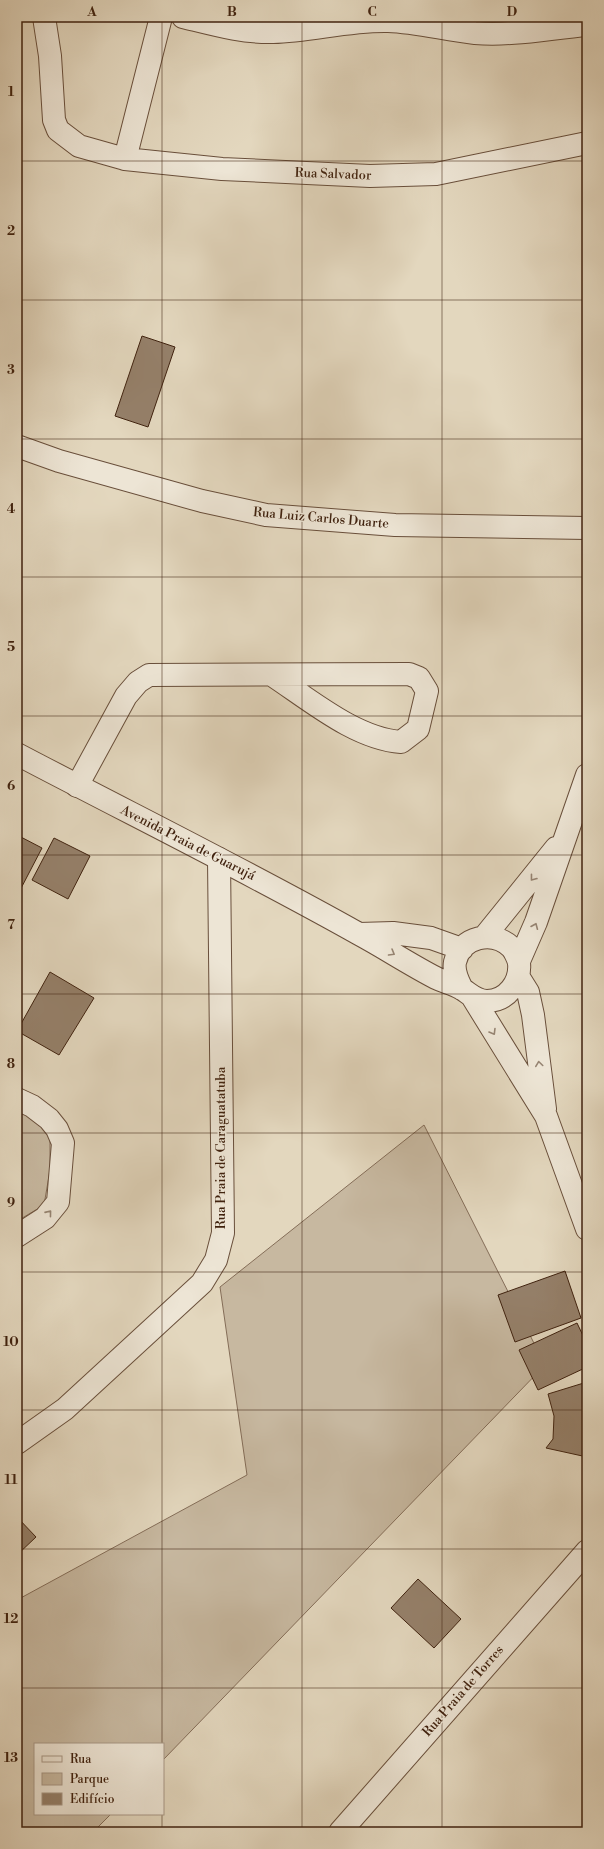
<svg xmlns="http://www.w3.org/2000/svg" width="604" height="1849" viewBox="0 0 604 1849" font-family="'Libre Bodoni',serif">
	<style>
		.green { fill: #c7b8a0; stroke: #846d58 }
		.building { fill: #95806a; stroke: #40220f }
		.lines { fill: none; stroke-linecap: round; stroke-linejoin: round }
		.minor-casing { stroke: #694f3b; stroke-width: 24 }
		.tertiary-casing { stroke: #694f3b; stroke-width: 24 }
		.minor { stroke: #ede5d5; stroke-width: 22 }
		.tertiary { stroke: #ede5d5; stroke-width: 22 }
		.oneway { stroke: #968472 }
		.grid { fill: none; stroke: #40220f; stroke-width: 1; stroke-opacity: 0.55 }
		.labels { text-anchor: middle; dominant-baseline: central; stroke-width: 3; stroke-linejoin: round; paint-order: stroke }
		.street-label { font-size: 13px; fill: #40220f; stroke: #ede5d5 }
		.neatline { fill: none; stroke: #40220f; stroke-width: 1.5 }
		.grid-label { font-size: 13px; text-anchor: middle; font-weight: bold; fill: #40220f }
	</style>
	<rect width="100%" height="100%" fill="#e3d7be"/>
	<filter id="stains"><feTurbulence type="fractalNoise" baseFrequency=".005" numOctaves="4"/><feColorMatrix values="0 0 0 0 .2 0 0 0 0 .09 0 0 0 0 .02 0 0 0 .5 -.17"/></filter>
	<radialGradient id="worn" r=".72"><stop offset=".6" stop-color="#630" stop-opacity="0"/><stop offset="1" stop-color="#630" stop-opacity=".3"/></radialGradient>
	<path class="green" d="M17,1108L33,1115L50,1134V1170L44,1205L19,1220H17Z
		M424,1125L545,1365L163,1760V1744H35V1814H111L93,1832H17V1600L247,1475L220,1287Z"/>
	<path class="building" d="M142,336L175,347L148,427L115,416Z
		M17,835L42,848L17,896Z
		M54,838L90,856L68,899L32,880Z
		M50,972L94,998L59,1055L17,1031Z
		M565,1271L581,1318L515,1342L498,1295Z
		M577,1323L587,1344V1367L538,1390L519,1350Z
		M587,1382V1457L546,1448L553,1439L554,1416L548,1394Z
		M17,1517L36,1537L17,1555Z
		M418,1579L461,1619L434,1648L391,1608Z"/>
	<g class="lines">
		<defs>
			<path id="minor" d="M44,17L50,56L54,120L58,130L79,146L125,159L222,169L370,176L436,174L587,143
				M183,17C212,24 243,33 273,32C311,31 349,20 388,21C417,22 446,30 475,33C513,36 550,28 587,25
				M125,159L161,17
				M77,786L126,696L138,682L149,675L409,674L419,678L427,691L418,729L401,742C356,739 310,700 272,675
				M17,1099L32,1106L49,1119L57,1129L63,1143L58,1202L45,1218L17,1236
				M17,1443L65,1409L202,1283L216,1260L223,1233L219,859
				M340,1832L587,1551"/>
			<path id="tertiary" d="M17,446L59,461L202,501L266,515L395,525L587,528
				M17,754C131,814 247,871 359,934C385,948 409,964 436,978C444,982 454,984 462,989C470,994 476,1001 487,1001C507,1001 521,982 519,963C518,958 514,950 511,947C493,930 461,936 455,962C453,972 458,981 462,989
				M359,934L393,933L431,938L462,949
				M485,936L556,848
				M519,961L536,922L587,775
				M518,976L528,992L533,1015L545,1109
				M473,998L546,1116L587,1229"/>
		</defs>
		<use href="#minor" class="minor-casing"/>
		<use href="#tertiary" class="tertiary-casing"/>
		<use href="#minor" class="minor"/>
		<use href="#tertiary" class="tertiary"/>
	</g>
	<defs><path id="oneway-chevron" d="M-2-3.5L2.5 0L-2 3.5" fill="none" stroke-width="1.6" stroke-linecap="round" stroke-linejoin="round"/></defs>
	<g class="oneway">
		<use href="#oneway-chevron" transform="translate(533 878) rotate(128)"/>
		<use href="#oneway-chevron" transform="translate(535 926) rotate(-67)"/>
		<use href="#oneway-chevron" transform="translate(392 953) rotate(30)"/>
		<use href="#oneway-chevron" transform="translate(493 1032) rotate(59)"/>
		<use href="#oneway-chevron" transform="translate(539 1064) rotate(-98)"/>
		<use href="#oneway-chevron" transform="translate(49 1213) rotate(-51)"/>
	</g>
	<path class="grid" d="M162,17V1744M302,17V1832M442,17V1832M17,161H587M17,300H587M17,439H587M17,577H587M17,716H587M17,855H587M17,994H587M17,1133H587M17,1272H587M17,1410H587M17,1549H587M17,1688H587M162,1814V1832"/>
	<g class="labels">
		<g class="street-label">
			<text transform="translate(333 174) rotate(2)">Rua Salvador</text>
			<text transform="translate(321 518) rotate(5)">Rua Luiz Carlos Duarte</text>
			<text transform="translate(188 843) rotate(27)">Avenida Praia de Guarujá</text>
			<text transform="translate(221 1148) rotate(-90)">Rua Praia de Caraguatatuba</text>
			<text transform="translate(463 1691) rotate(-49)">Rua Praia de Torres</text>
		</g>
	</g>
	<rect width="604" height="1849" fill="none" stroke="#e3d7be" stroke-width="44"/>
	<rect x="34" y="1743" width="130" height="72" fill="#ede5d5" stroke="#a89786"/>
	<rect x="42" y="1756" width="20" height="6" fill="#ede5d5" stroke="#a89786"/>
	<text x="70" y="1763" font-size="12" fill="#40220f">Rua</text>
	<rect x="42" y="1773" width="20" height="12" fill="#c7b8a0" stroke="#a89786"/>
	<text x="70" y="1783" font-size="12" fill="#40220f">Parque</text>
	<rect x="42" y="1793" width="20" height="12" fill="#95806a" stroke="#a89786"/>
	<text x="70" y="1803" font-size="12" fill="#40220f">Edifício</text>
	<rect x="22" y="22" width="560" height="1805" class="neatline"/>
	<g class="grid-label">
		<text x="92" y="16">A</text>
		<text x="232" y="16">B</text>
		<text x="372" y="16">C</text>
		<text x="512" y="16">D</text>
		<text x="11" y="96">1</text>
		<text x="11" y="235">2</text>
		<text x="11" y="374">3</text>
		<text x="11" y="513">4</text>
		<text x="11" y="651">5</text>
		<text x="11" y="790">6</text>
		<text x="11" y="929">7</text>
		<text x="11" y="1068">8</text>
		<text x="11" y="1207">9</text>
		<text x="11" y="1346">10</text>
		<text x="11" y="1484">11</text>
		<text x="11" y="1623">12</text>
		<text x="11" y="1762">13</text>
	</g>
	<rect width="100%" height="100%" filter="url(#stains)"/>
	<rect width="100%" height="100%" fill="url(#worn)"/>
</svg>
